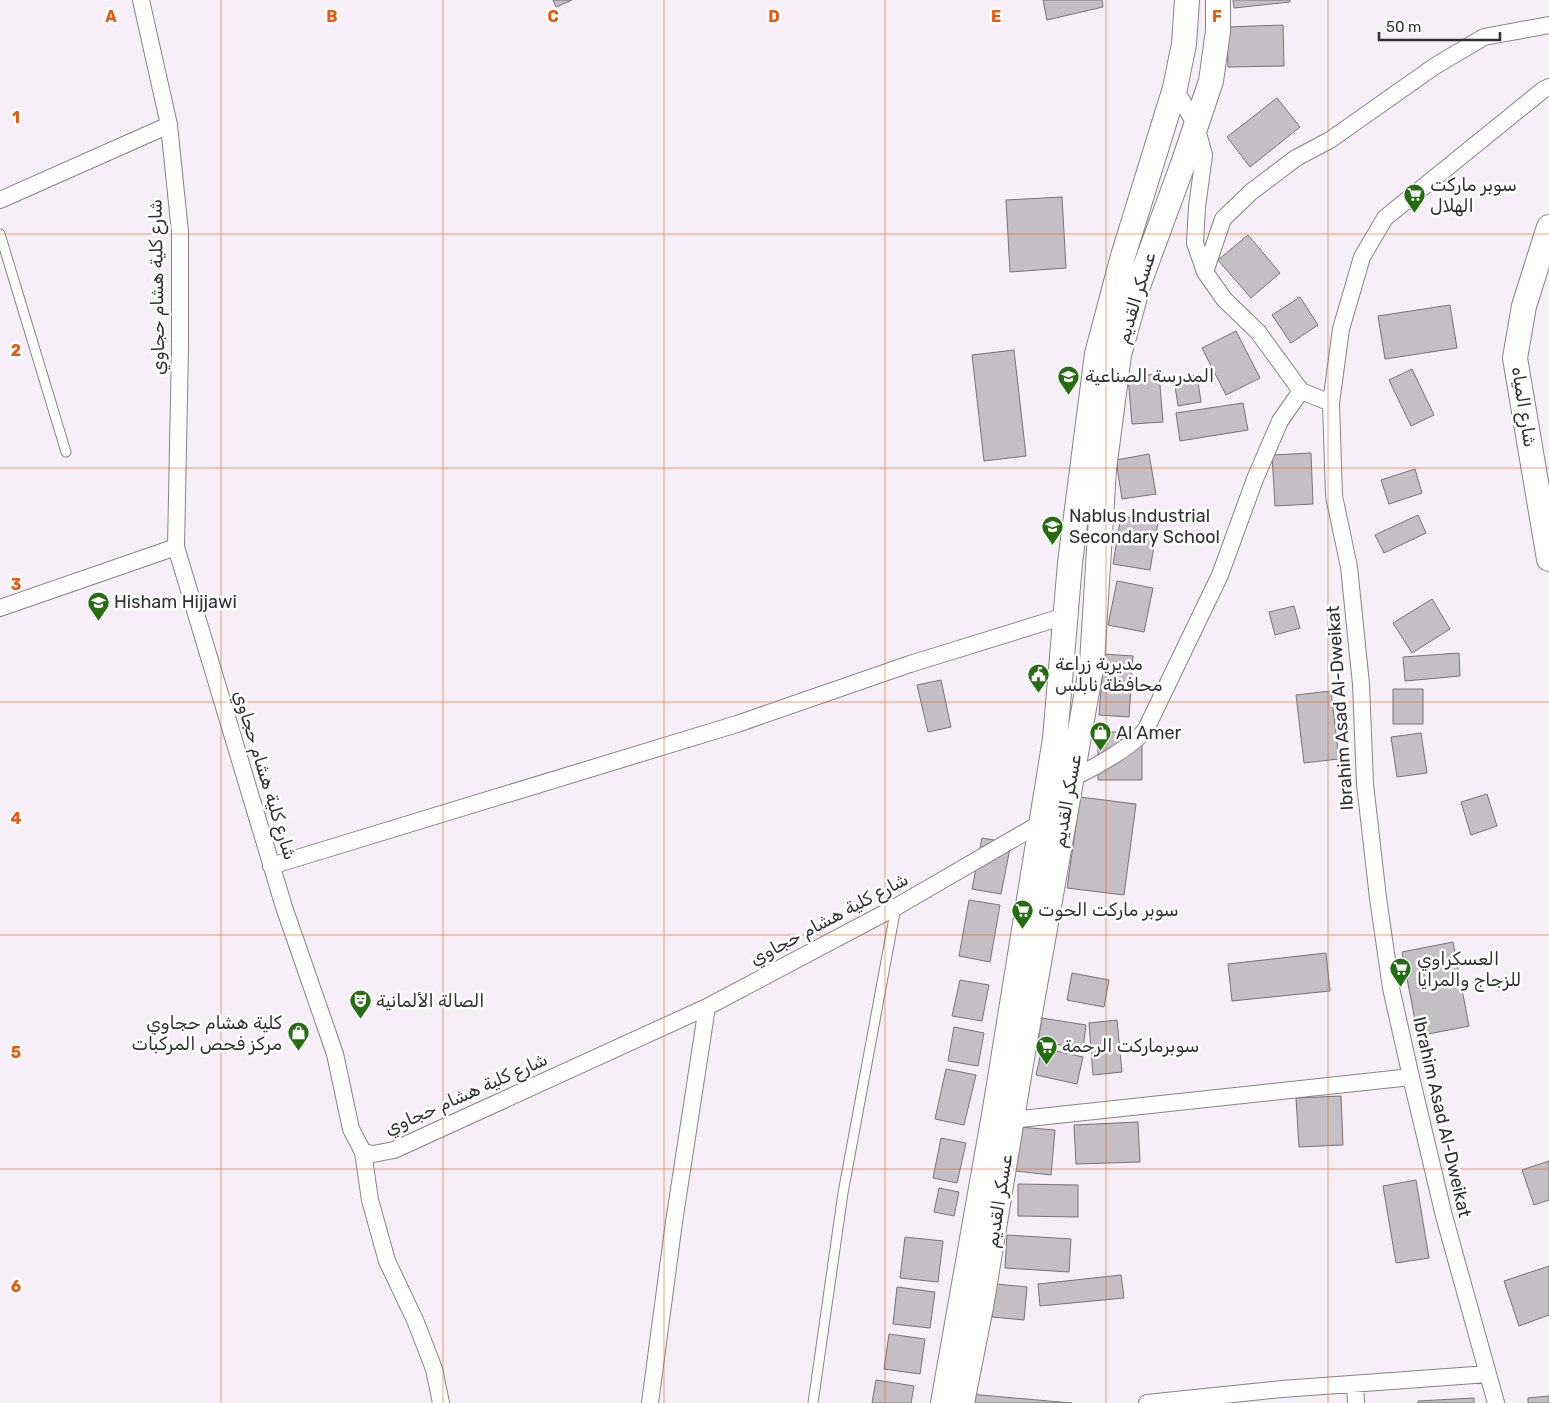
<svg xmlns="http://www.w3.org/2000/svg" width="1549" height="1403" viewBox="0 0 1549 1403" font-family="Rubik,Cairo,sans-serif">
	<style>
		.building { fill: #c4bec5; stroke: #797379 }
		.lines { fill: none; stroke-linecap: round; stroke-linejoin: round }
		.lane-casing { stroke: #888288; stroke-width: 11 }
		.street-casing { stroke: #888288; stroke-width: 18 }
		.secondary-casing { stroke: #888288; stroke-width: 26 }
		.lane { stroke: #fff; stroke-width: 9 }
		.street { stroke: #fff; stroke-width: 16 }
		.secondary { stroke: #fff; stroke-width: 24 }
		.grid { fill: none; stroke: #e8590c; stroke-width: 1; stroke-opacity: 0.55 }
		.labels { text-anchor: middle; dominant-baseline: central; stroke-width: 5; stroke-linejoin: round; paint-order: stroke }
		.poi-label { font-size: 18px; fill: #322f32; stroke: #fff; text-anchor: start }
		.street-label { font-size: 18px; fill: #322f32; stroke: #fff }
		.grid-label { font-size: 16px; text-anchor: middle; font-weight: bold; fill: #e8590c; stroke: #fff; stroke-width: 5; stroke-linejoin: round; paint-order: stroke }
	</style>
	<rect width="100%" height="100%" fill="#f6eff7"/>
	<path class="building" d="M553,0H572L556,7Z
		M1043,0H1102L1103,7L1047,20Z
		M1233,0H1290V2L1234,8Z
		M1283,25L1284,66L1228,67L1227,27Z
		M1277,98L1300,127L1250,167L1227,137Z
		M1062,197L1066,268L1010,272L1006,200Z
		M1248,235L1280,273L1251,298L1218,260Z
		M1300,297L1318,325L1291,343L1272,315Z
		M1450,305L1457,348L1385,359L1378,316Z
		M1236,331L1260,378L1226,395L1202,348Z
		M1014,350L1026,456L984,461L972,355Z
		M1412,369L1434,415L1411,426L1389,380Z
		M1159,374L1163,422L1132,424L1128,377Z
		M1197,375L1201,402L1178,406L1174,379Z
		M1243,403L1248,430L1180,441L1176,413Z
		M1311,453L1313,504L1275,506L1272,455Z
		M1149,454L1156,494L1122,499L1116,460Z
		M1415,469L1422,493L1389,504L1381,480Z
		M1418,515L1426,533L1384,553L1375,535Z
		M1121,516L1158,522L1150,570L1113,564Z
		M1117,581L1153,588L1144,632L1108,625Z
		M1432,599L1450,629L1412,653L1393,623Z
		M1294,606L1300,628L1275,635L1269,612Z
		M1459,653L1460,676L1405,681L1403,657Z
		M1104,654L1133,656L1129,717L1099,715Z
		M941,680L951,727L928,732L917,685Z
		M1393,689H1423V724H1393Z
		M1331,691L1339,759L1304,763L1296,695Z
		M1098,732H1142V780H1098Z
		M1421,733L1427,773L1397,777L1391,737Z
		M1487,794L1497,826L1471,835L1461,802Z
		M1080,797L1136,804L1124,895L1067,888Z
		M982,838L1011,843L1001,894L972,889Z
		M969,900L1000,905L990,962L959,956Z
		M1453,942L1469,1026L1418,1036L1402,952Z
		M1326,953L1330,991L1232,1001L1228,964Z
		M1072,973L1109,980L1104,1007L1067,1000Z
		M960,980L989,985L982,1021L952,1016Z
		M1042,1018L1086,1025L1083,1048L1038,1042Z
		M1117,1020L1122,1072L1093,1075L1089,1023Z
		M954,1027L984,1033L978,1066L948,1061Z
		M1042,1048L1083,1057L1077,1084L1036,1075Z
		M946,1069L976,1075L964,1125L935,1119Z
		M1341,1096L1343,1145L1299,1147L1296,1098Z
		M1138,1122L1140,1162L1076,1164L1074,1125Z
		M1019,1127L1055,1130L1051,1175L1015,1171Z
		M941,1138L966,1143L957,1183L933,1178Z
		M1549,1161V1200L1534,1205L1522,1170Z
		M1416,1180L1429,1258L1396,1263L1383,1186Z
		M1018,1184L1078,1185V1217L1018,1216Z
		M939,1188L959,1192L954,1216L934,1212Z
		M1007,1235L1071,1239L1069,1272L1005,1268Z
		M905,1237L943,1241L938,1282L900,1278Z
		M1549,1266V1315L1519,1326L1504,1281Z
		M1121,1275L1124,1298L1040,1306L1038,1284Z
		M996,1284L1027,1287L1024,1320L992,1317Z
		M897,1287L935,1292L930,1328L893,1324Z
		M889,1334L925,1339L920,1374L884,1369Z
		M876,1380L914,1386L911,1403H872Z
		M969,1394L1072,1403H968Z
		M1549,1396V1403H1528V1398Z
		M1474,1398V1403H1418V1401Z"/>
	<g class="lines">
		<defs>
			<path id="lane" d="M0,234L66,452
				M813,1403L843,1193L896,907"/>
			<path id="street" d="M141,0L169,125L180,232V347L176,547L284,907L335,1054L351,1129L363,1152L373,1154L394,1150L707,1007L896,907L1046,820
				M1175,88L1196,126L1204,155L1197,207L1195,243L1205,272L1224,299L1258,332L1301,391L1331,403
				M0,200L169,125
				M1205,272L1223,219L1251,192L1296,158L1330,140L1435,66L1484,37L1549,25
				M0,608L176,547
				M1067,780C1087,772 1137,745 1147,727L1220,575L1255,479L1280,421L1301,391
				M271,866L737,724L910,664L1065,616
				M1004,1115L1012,1120L1411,1077
				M363,1152L370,1200L387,1261L415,1320L434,1369L441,1403
				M1355,1384L1356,1403
				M650,1403L674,1222L707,1007
				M1147,1403L1282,1389L1488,1374
				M1496,1403L1444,1216L1411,1077L1391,988L1378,898L1365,784L1361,684L1349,567L1334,496L1331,403L1341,329L1362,257L1385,218L1543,90L1549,87"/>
			<path id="secondary" d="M1549,227L1524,306L1515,358L1549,559
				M943,1403L995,1109L1055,739L1070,563L1097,354L1123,256L1175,88L1184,44L1187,0
				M962,1403L981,1307L1021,1064L1092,663L1104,469L1119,355L1138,286L1183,164L1211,81L1218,31V0"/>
		</defs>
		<use href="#lane" class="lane-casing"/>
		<use href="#street" class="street-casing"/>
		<use href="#secondary" class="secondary-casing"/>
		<use href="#lane" class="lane"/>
		<use href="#street" class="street"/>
		<use href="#secondary" class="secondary"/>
	</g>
	<path class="grid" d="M221,0V1403M443,0V1403M664,0V1403M885,0V1403M1106,0V1403M1328,0V1403M0,234H1549M0,468H1549M0,702H1549M0,935H1549M0,1169H1549"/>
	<defs>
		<symbol id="supermarket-pin" viewBox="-11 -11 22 30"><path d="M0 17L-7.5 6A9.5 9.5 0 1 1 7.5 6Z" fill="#256e0f" stroke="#fff"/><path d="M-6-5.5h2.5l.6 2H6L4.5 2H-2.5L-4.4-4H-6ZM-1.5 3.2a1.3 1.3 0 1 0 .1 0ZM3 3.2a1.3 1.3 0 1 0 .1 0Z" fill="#fff"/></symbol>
		<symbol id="school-pin" viewBox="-11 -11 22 30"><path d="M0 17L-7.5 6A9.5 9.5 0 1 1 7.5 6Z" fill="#256e0f" stroke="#fff"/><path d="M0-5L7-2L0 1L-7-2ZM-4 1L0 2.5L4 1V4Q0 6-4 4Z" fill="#fff"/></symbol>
		<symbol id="university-pin" viewBox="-11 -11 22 30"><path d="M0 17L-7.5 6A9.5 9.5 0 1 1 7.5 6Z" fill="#256e0f" stroke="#fff"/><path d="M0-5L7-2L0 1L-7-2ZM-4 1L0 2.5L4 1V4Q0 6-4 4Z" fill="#fff"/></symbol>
		<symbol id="civic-pin" viewBox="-11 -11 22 30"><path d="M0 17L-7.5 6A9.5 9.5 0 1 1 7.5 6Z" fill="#256e0f" stroke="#fff"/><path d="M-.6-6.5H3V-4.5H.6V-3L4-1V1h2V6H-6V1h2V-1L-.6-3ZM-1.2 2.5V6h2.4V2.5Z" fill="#fff"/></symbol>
		<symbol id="shop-pin" viewBox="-11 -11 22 30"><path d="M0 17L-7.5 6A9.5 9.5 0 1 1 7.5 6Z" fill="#256e0f" stroke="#fff"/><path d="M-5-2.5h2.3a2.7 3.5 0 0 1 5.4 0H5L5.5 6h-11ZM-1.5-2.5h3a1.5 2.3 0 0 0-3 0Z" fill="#fff"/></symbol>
		<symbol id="theatre-pin" viewBox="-11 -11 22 30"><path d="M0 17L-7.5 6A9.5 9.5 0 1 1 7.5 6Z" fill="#256e0f" stroke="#fff"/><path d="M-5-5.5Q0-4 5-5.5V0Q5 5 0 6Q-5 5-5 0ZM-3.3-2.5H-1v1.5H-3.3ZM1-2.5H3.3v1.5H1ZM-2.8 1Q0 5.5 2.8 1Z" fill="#fff"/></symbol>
	</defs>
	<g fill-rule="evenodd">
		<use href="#supermarket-pin" x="1402" y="182" width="25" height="34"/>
		<use href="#school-pin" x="1056" y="364" width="25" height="34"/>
		<use href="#school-pin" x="1040" y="514" width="25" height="34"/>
		<use href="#university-pin" x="86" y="590" width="25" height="34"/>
		<use href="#civic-pin" x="1026" y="662" width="25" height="34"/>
		<use href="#shop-pin" x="1088" y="720" width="25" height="34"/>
		<use href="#supermarket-pin" x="1010" y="898" width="25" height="34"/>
		<use href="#supermarket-pin" x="1388" y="956" width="25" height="34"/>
		<use href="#theatre-pin" x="348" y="988" width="25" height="34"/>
		<use href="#shop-pin" x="286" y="1020" width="25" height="34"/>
		<use href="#supermarket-pin" x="1034" y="1034" width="25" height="34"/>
	</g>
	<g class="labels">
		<g class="poi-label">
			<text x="1430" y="185">سوبر ماركت<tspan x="1430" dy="21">الهلال</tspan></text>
			<text x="1085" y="376">المدرسة الصناعية</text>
			<text x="1069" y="516">Nablus Industrial<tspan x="1069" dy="21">Secondary School</tspan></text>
			<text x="114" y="602">Hisham Hijjawi</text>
			<text x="1055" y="664">مديرية زراعة<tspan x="1055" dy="21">محافظة نابلس</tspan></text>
			<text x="1116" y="733">Al Amer</text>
			<text x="1038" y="910">سوبر ماركت الحوت</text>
			<text x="1417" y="959">العسكراوي<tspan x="1417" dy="21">للزجاج والمرايا</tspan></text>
			<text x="376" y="1001">الصالة الألمانية</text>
			<text x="282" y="1023" text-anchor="end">كلية هشام حجاوي<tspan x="282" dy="21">مركز فحص المركبات</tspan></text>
			<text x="1062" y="1046">سوبرماركت الرحمة</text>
		</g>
		<g class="street-label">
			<text transform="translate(157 287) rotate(-91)">شارع كلية هشام حجاوي</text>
			<text transform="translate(1136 298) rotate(-73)">عسكر القديم</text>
			<text transform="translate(1524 407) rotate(81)">شارع المياه</text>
			<text transform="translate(1340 708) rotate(-94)">Ibrahim Asad Al-Dweikat</text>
			<text transform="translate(265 775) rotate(73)">شارع كلية هشام حجاوي</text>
			<text transform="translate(1067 801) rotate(-80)">عسكر القديم</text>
			<text transform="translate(829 919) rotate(-28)">شارع كلية هشام حجاوي</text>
			<text transform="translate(466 1094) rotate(-24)">شارع كلية هشام حجاوي</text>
			<text transform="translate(1442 1117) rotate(77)">Ibrahim Asad Al-Dweikat</text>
			<text transform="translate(999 1201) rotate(-81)">عسكر القديم</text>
		</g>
	</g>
	<g class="grid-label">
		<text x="111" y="22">A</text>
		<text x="332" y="22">B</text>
		<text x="553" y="22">C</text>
		<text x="774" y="22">D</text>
		<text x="996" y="22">E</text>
		<text x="1217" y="22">F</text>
		<text x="16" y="123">1</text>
		<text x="16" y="356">2</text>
		<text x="16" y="590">3</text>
		<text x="16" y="824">4</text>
		<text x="16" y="1058">5</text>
		<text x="16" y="1292">6</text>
	</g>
	<path d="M1379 32v8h121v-8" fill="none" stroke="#322f32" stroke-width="2.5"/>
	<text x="1386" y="32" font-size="15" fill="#322f32" stroke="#ffffff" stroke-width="4" paint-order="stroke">50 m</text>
</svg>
